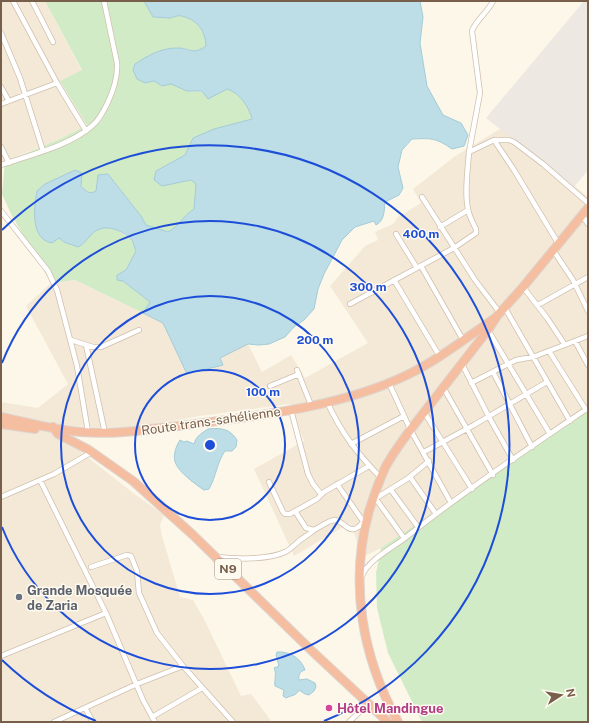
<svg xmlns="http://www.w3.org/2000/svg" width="589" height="723" viewBox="0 0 589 723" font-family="'Public Sans',sans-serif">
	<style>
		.residential { fill: #f4e9d7 }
		.industrial { fill: #eee8e2 }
		.green { fill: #d2ebc7 }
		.water { fill: #bddde7; stroke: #a3ccd8 }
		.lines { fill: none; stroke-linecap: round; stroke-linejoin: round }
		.street-casing { stroke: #cfbfae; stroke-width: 6 }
		.highway-casing { stroke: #dcd5d0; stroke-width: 10 }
		.street { stroke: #fff; stroke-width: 4.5 }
		.highway { stroke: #f6bea1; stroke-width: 8 }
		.ring { fill: none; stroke: #1d4ed8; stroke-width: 2 }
		.worship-dot { fill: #6b7280; stroke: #fffaf0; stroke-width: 1.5 }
		.hotel-dot { fill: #d1479c; stroke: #fffaf0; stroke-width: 1.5 }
		.labels { text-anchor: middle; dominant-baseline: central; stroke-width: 3; stroke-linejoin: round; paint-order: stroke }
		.shield { fill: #fffaf0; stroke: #a08e7d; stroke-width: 1 }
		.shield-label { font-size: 12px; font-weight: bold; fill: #775f4c }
		.street-label { font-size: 13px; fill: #775f4c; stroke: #fffaf0 }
		.worship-label { font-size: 13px; font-weight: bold; fill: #5b616d; stroke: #fffaf0; text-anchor: start }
		.hotel-label { font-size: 13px; font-weight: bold; fill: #b23c85; stroke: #fffaf0; text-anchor: start }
		.centre { fill: #1d4ed8; stroke: #fffaf0; stroke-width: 2 }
		.ring-label { font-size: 12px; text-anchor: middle; font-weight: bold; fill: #1d4ed8; stroke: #fffaf0; stroke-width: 3; stroke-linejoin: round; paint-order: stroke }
	</style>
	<rect width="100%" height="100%" fill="#fcf7e9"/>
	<path class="residential" d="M1,1H45L82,71L60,81L87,125L62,138L5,161L1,165Z
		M503,127L588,197V408L381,548L363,557L350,523L294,556L254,469L304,441L290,404L200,416L156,424L117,428L70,426L71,444L133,493L164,515L160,525L162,536L180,597L193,600L204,619L241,696L251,694L272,722H1V402L38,408L68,384L26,306L51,283L75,280L163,323L187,374L223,365L220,358L248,344L262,372L291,355L305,378L368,343L330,286L365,246L378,240L375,232L393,224L398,217L421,203L413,189L454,157Z"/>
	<path class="industrial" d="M584,1H588V170L574,187L486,118Z"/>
	<path class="green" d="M45,1H144L153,17C159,17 164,18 170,18C174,17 178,15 182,16C199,21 205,31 206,47C191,56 188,46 175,48C165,49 156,53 147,56L145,83L154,81L162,86L171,84L187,91L219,93L227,89C240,93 249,107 252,119L193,138L185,155L162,186L191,180L197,183L194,209C184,215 179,226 168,232L146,225L141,216L114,181L92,193H87L81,185L82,179L71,172L63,176L59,238L83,244L88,237L99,229L112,227L123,234L133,242L136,251L126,270L117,275L123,281L150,302L143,313L75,280L51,283L12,216L2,194L5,162L62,138L87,125L60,81L82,70Z
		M588,408V722H422L388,653L377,608L376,573L381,548Z"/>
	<path class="water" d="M144,1H420L423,17L420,43L427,86L443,115L461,123L468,135L464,146L452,149C436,138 432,138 412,139L402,150L398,167L403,188L399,195L385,202C384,211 385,220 376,225L374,221L355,227L342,240L324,274L318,289L314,309L304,320L294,327L285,337L269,344L259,345L248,344L220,358L223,365L187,374L163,323L143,313L150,302L123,281L117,280V275L126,270L136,251C135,249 134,245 133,242C127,233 111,225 100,229C90,232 87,243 78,247L64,242L59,238L52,243C30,239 34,208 37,191L45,184L75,170L82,173L81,186C86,191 89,195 96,191L98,175L108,174L141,216L146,225L168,232C179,226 184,215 194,209L196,184L191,180L162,186L154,180L156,171L185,155L193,138L214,129L252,119C249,107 240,93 227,89L208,99L202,91H187L171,84L162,86L154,81L145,83L137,79L133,70L135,64C147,56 161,48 176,48C189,47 192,56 206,46C205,31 199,21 182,16C178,15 174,17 170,18C164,18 159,17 153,17Z
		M208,429C221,428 229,428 237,440L236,447L232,451H225C217,462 216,477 209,489L204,490C196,485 179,472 176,464C172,457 176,446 180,440L184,442L187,441L194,444C196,436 202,433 208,429Z
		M277,652C289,651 301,658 305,670C300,671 298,675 299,680L307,679L315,683L316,687L314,691L309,695L305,694L299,690C296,696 292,695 286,698L283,696L284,690L275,686C274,680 277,674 274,668L279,666L276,655Z"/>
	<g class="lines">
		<defs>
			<path id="street" d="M13,1L57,83L86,131
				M32,1L53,42
				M1,33L20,78L43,151
				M1,87L9,101L57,83
				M1,104L9,101
				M1,147L9,163
				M469,152L480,93L472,31C476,20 488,12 493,1
				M1,165C30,155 70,146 93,125C100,119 104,110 108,102C114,89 118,77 117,63L104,1
				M422,197L475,280L500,313
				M1,211L48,271L57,290L77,366L88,432
				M582,215L588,224
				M440,227L468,210
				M396,234L417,268
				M558,243L514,170L494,140H509L514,142L543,164L588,203
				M553,250L573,280L588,311
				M421,266L463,340
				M394,280L440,357
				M523,287L547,318L565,345
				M350,304L454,248L476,233V229C473,223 469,216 468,209C464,192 468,169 469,152L494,140
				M538,305L588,277
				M505,308L570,421
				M488,330L550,434
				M71,340L93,347H101L139,330
				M575,341L588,365
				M86,345L105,433
				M549,351L586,410
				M462,364L489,417L513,460
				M297,370L311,405
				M493,372L532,447
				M389,383L410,429L451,503
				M471,383L516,360L533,357L588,336
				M270,386L299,374
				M443,387L493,475
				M327,402C342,434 357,453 381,478
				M291,410L308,474L313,484L321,494
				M424,412L472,489
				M351,444L404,416
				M424,452L474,425L547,382
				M410,477L436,514
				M40,480L106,613L143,700L155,722
				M269,482L283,512L285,514H290L317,499L324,492L369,466
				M337,484L365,524
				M391,490L418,527
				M1,497L54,474L92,452
				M376,499L404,538
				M373,500L407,479L429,461
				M295,511L306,528L314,530C320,527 329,520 335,520C345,521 350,539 363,522
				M217,557C234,559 269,560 285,552C290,550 294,545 299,541C304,537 310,534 314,530
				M91,567L127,555L131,556L137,571L139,593L157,633L183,666L233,722
				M362,576C368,560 392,548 405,538C463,492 526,450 588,408
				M1,656L106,613
				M85,708L93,722
				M152,717L202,688
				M54,722L137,684L183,666
				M349,722L368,704"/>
			<path id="highway" d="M1,417C27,422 54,430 81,432C116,435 151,429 186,425C258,416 341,407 407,375C438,360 466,338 495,318
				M1,424L35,429
				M53,427L58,434L89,450L133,481L193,535L313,652L388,722
				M398,722C362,657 349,583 369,511C374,496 379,480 386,466C397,446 411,429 425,411C446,384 467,357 488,330L497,316L523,287L588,208"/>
		</defs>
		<use href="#street" class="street-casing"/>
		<use href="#highway" class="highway-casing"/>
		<use href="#street" class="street"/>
		<use href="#highway" class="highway"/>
	</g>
	<g class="ring">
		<circle cx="210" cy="445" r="75"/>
		<circle cx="210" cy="445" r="149"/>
		<path d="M2 363A224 224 0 1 1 2 527"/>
		<path d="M96 721A299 299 0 0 1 2 660M2 230A299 299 0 1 1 324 721"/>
	</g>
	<circle class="worship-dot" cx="19" cy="597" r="4"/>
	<circle class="hotel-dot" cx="329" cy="708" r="4"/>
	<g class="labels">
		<rect class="shield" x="215" y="559" width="26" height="20" rx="3"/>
		<g class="shield-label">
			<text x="228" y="569">N9</text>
		</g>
		<g class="street-label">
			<text transform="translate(211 421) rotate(-8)">Route trans-sahélienne</text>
		</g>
		<g class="worship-label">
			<text x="27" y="590">Grande Mosquée<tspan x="27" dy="15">de Zaria</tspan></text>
		</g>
		<g class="hotel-label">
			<text x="337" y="708">Hôtel Mandingue</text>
		</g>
	</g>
	<circle cx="210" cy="445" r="6" class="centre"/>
	<g class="ring-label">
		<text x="421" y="238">400 m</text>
		<text x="368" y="291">300 m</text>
		<text x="315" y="344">200 m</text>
		<text x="263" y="396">100 m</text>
	</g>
	<rect width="589" height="723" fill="none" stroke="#775f4c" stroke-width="4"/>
	<g transform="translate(561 695) rotate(78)" stroke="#fffaf0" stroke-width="3" paint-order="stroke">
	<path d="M0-3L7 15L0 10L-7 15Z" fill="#775f4c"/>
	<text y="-6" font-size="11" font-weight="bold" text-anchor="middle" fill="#775f4c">N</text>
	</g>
</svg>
